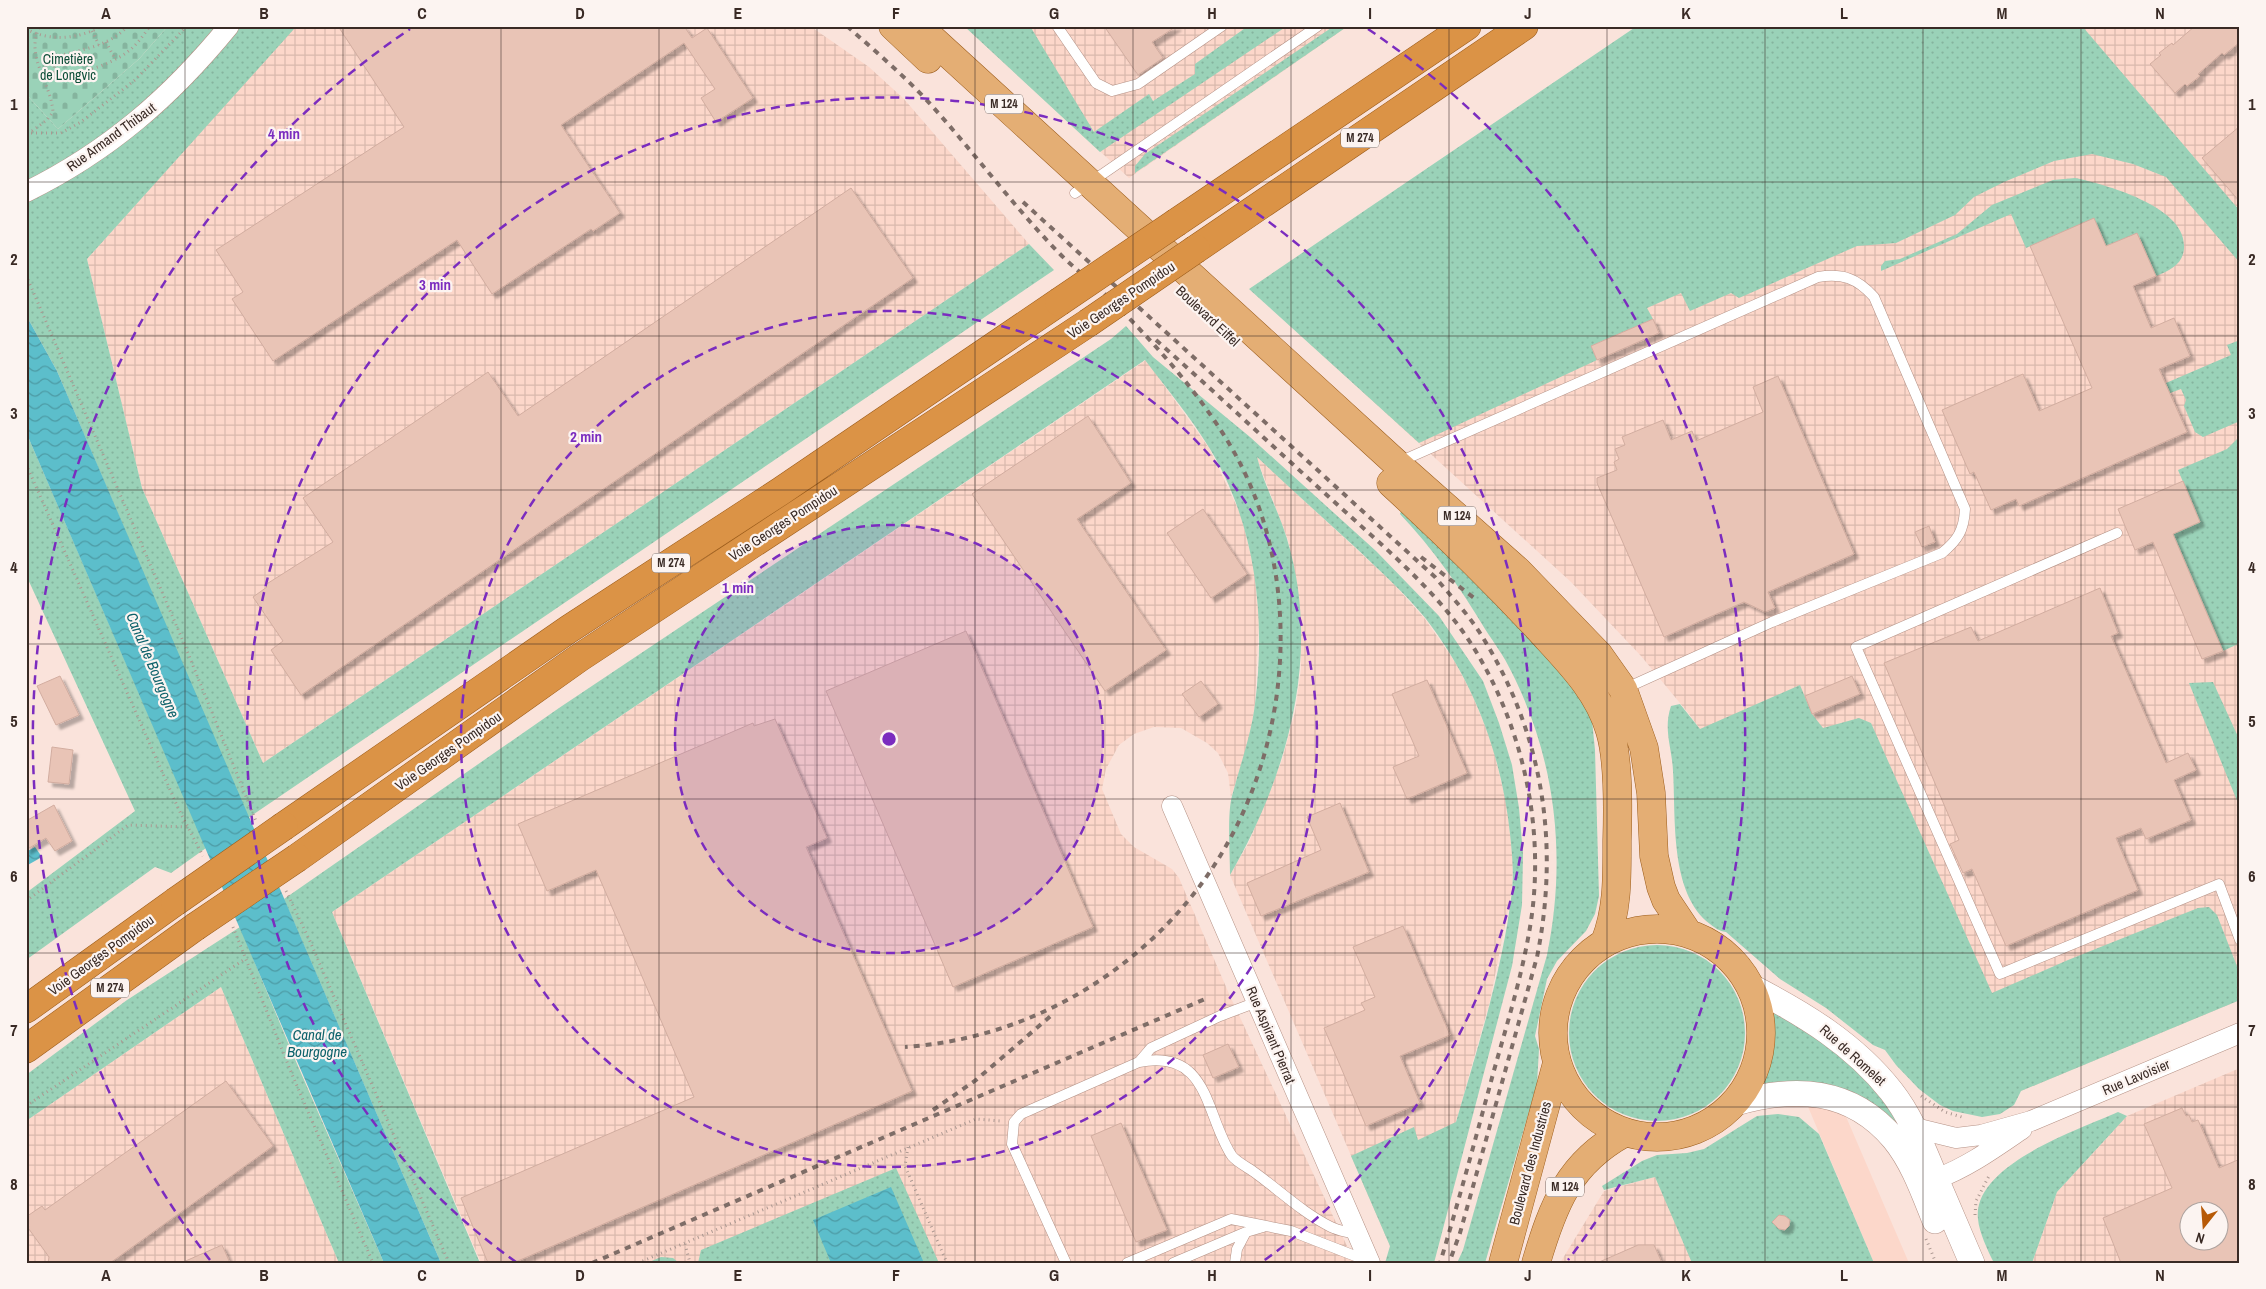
<svg xmlns="http://www.w3.org/2000/svg" width="2266" height="1289" viewBox="0 0 2266 1289" font-family="'Archivo Narrow',sans-serif">
	<style>
		.built { fill: #fcd7ca }
		.industrial { fill: url(#industrial-grid); fill-rule: evenodd }
		.grass { fill: url(#grass-dots) }
		.cemetery { fill: url(#cemetery-stones) }
		.water { fill: url(#water-waves) }
		.building { fill: #e9c4b6; stroke: #d2ada0; fill-rule: evenodd; filter: url(#shadow) }
		.lines { fill: none; stroke-linecap: round; stroke-linejoin: round }
		.service-casing { stroke: #b59286; stroke-width: 11 }
		.minor-casing { stroke: #b59286; stroke-width: 21 }
		.tertiary-casing { stroke: #b59286; stroke-width: 26 }
		.primary-casing { stroke: #9c5d1c; stroke-width: 29 }
		.trunk-casing { stroke: #9c5d1c; stroke-width: 29 }
		.path { stroke: #ac9891; stroke-width: 3; stroke-dasharray: 1 4; stroke-linecap: butt }
		.service { stroke: #fff; stroke-width: 10 }
		.minor { stroke: #fff; stroke-width: 20 }
		.tertiary { stroke: #fff; stroke-width: 25 }
		.primary { stroke: #e4ae74; stroke-width: 28 }
		.trunk { stroke: #db9346; stroke-width: 28 }
		.rail { stroke: #7e6d67; stroke-width: 4; stroke-dasharray: 6 6; stroke-linecap: butt }
		.trunk-bridge-casing { stroke: #9c5d1c; stroke-width: 29; stroke-linecap: butt }
		.trunk-bridge { stroke: #db9346; stroke-width: 28 }
		.grid { fill: none; stroke: #392a25; stroke-width: 1; stroke-opacity: 0.55 }
		.ring { fill: none; stroke: #7b2cbf; stroke-width: 2.5; stroke-dasharray: 9 6 }
		.labels { text-anchor: middle; dominant-baseline: central; stroke-width: 4.5; stroke-linejoin: round; paint-order: stroke }
		.shield { fill: #fcf4f1; stroke: #746762; stroke-width: 1 }
		.shield-label { font-size: 12px; font-weight: bold; fill: #392a25 }
		.park-label { font-size: 14px; fill: #0e4f39; stroke: #fcf4f1 }
		.street-label { font-size: 14px; fill: #392a25; stroke: #fcf4f1 }
		.water-label { font-size: 15px; font-style: italic; fill: #0d626b; stroke: #fcf4f1 }
		.centre { fill: #7b2cbf; stroke: #fcf4f1; stroke-width: 2.5 }
		.ring-label { font-size: 15px; text-anchor: middle; font-weight: bold; fill: #7b2cbf; stroke: #fcf4f1; stroke-width: 4.5; stroke-linejoin: round; paint-order: stroke }
		.neatline { fill: none; stroke: #392a25; stroke-width: 2 }
		.grid-label { font-size: 16px; text-anchor: middle; font-weight: bold; fill: #392a25 }
	</style>
	<defs>
		<pattern id="industrial-grid" width="8" height="8" patternUnits="userSpaceOnUse" patternTransform="scale(1.25)"><rect width="8" height="8" fill="#fcd7ca"/><path d="M0 4h8M4 0v8" fill="none" stroke="#d9b9ad"/></pattern>
		<pattern id="grass-dots" width="8" height="8" patternUnits="userSpaceOnUse" patternTransform="scale(1.25)"><rect width="8" height="8" fill="#9ad2b8"/><path d="M2 2h.1M6 6h.1" fill="none" stroke="#85b49e" stroke-width="1.8" stroke-linecap="round"/></pattern>
		<pattern id="cemetery-stones" width="16" height="16" patternUnits="userSpaceOnUse" patternTransform="scale(1.25)"><rect width="16" height="16" fill="#9ad2b8"/><path d="M2 7V4a2 2 0 0 1 4 0v3zM10 15v-3a2 2 0 0 1 4 0v3z" fill="#85b49e"/></pattern>
		<pattern id="water-waves" width="16" height="10" patternUnits="userSpaceOnUse" patternTransform="scale(1.25)"><rect width="16" height="10" fill="#5cbecb"/><path d="M0 5q4-4 8 0t8 0" fill="none" stroke="#4d9ba5"/></pattern>
		<filter id="shadow"><feDropShadow dx="4.5" dy="4.5" stdDeviation="1" flood-color="#0004"/></filter>
	</defs>
	<rect width="100%" height="100%" fill="#fae3db"/>
	<path class="built" d="M1767,1023L1810,1033L1909,1263H1874L1779,1038Z"/>
	<path class="industrial" d="M290,26H810L869,67L904,99L1029,244L263,763L142,488L87,259L293,29Z
		M964,26H1348L1129,178Z
		M1670,26H2240V1000L2009,1096L1754,804L1689,714L1641,656L1571,582L1286,322L1617,95Z
		M1146,360L1209,448L1241,515L1254,568L1259,619L1255,703L1250,739L1231,797L1228,773L1218,753L1207,743L1181,728L1154,727L1134,734L1119,745L1106,769L1102,789L1121,834L1134,847L1172,869L1179,878L1230,996L1355,1263H481L332,912Z
		M1256,456L1393,583L1425,619L1455,662L1471,692L1492,743L1507,806L1513,861L1512,889L1490,1001L1456,1122L1390,1246L1230,875L1249,842L1282,760L1295,712L1301,669L1297,584L1288,540Z
		M221,987L339,1263H26V1121Z
		M2240,1068V1263H2032L2057,1192L2127,1116ZM2188,1212H2218V1242H2188Z
		M1654,1177L1874,1263H1560L1604,1191Z"/>
	<path class="grass" d="M168,26H290L294,29L87,259L142,488L263,763L1029,244L1054,270L248,818L57,371L26,315V94L58,129L139,59Z
		M964,26H1030L1094,132L1149,94L1153,101L1195,74V64L1248,26H1287L1100,152Z
		M1334,26H1348L1135,173V166L1145,154Z
		M1637,26H2082L2240,211V263L2166,177L2133,164L2092,154L2054,161L2004,182L1974,197L1955,215L1896,243L1857,246L1739,298L1731,293L1690,311L1681,293L1647,308L1653,319L1591,346L1597,360L1419,443L1249,289Z
		M2075,178C2104,184 2184,206 2184,245C2185,263 2171,270 2156,276L2138,234L2106,246L2094,219L2026,248L2011,214L1881,271V266L1885,261L1900,259L1957,234L1992,205L2053,180Z
		M1126,326L1153,357L1250,437L1376,551L1439,616L1483,681L1499,723L1512,765L1519,808L1523,854L1522,905L1512,966L1434,1263H1385L1390,1246L1351,1156L1414,1127L1418,1140L1456,1122C1478,1046 1503,969 1512,891C1514,872 1512,853 1510,834C1502,756 1474,681 1426,619C1405,593 1380,571 1356,548C1323,518 1290,488 1257,457C1264,485 1279,512 1287,539C1322,653 1288,775 1230,875C1230,854 1227,814 1232,796C1240,765 1251,736 1255,704C1266,617 1256,525 1210,449C1191,418 1167,389 1145,360L332,912L480,1263H441L284,899L559,708L1111,339Z
		M2240,340V421L2203,437L2195,432L2184,406L2186,400L2181,389L2170,393L2166,383L2231,355L2227,345Z
		M26,432L206,848L171,873L155,867L26,960V893L135,811L26,575Z
		M2240,436V643L2223,651L2173,534L2200,522L2178,470L2227,449Z
		M1402,509L1548,656L1591,710L1595,750L1599,896L1595,914L1586,931L1557,961L1547,979L1535,1036L1539,1049L1537,1084L1485,1263H1457L1463,1250L1547,955C1567,858 1556,759 1511,671C1504,656 1494,643 1485,629C1460,587 1433,549 1400,514Z
		M2213,682L2240,741V808L2189,683Z
		M1800,685L1812,714L1823,728L1859,718L1871,723L1992,993L2068,960L2198,908L2209,907L2217,915L2240,974V1000L2021,1091L2014,1105L2000,1114L1982,1117L1953,1111L1940,1105L1919,1089L1896,1065L1885,1050L1873,1045L1826,1008L1780,979L1726,932C1719,931 1715,928 1710,924C1669,893 1676,817 1673,771C1672,747 1663,730 1671,706L1680,704L1700,729Z
		M240,927L294,1057L384,1263H339L221,987L26,1121V1075L127,1000Z
		M1569 1033a88 88 0 1 1 176 0a88 88 0 1 1-176 0Z
		M1772,1012L1811,1031L1877,1089L1910,1134C1896,1123 1882,1109 1867,1101C1834,1084 1800,1079 1763,1084L1770,1063L1774,1036Z
		M2118,1112L2127,1116L2057,1192L2032,1263H1994C1988,1251 1979,1232 1978,1219C1972,1165 2078,1130 2118,1112Z
		M1778,1114L1799,1117L1819,1134L1874,1263H1692L1655,1177L1604,1190L1602,1186L1642,1161L1657,1155L1687,1153L1704,1149L1757,1116Z
		M896,1168L939,1263H698L701,1250Z
		M661,1257L673,1258L679,1263H647Z"/>
	<path class="cemetery" d="M26,26H168L139,59L58,129L26,94Z"/>
	<path class="water" d="M26,315L57,371L441,1263H384L26,432Z
		M35,847L42,857L26,866V852Z
		M891,1187L924,1263H831L813,1220Z"/>
	<path class="building" d="M338,26H684L692,38L707,28L753,98L716,122L701,98L715,89L684,43L561,125L620,213L593,231L591,229L492,294L457,240L273,361L232,299L243,292L216,250L404,127Z
		M1104,26H1177L1152,42L1163,58L1138,75Z
		M2195,26H2240V42L2224,55L2222,53L2198,74L2200,76L2187,86L2185,84L2175,93L2150,64L2161,55L2159,53L2172,43L2173,45Z
		M2240,126V202L2202,158Z
		M851,188L913,278L301,695L271,650L283,641L253,597L267,587L265,585L333,542L303,498L488,372L518,416Z
		M2094,218L2106,246L2137,233L2156,276L2133,286L2151,328L2174,318L2190,356L2159,369L2187,432L2019,506L2016,499L1991,510L1974,472L1970,474L1942,410L2023,374L2039,411L2092,388L2030,246Z
		M1653,319L1659,333L1597,360L1591,346Z
		M1778,376L1854,554L1768,592L1775,608L1765,612L1744,602L1664,637L1597,483V478L1617,470L1614,462L1619,459L1615,449L1625,445L1622,437L1663,420L1671,440L1692,431L1696,441L1763,412L1753,387Z
		M1088,416L1131,483L1077,519L1166,650L1105,691L972,494Z
		M2183,481L2200,522L2173,534L2223,651L2202,659L2153,542L2135,550L2118,509Z
		M1203,509L1247,574L1211,598L1167,533Z
		M1929,526L1935,542L1922,547L1915,532Z
		M2100,588L2118,633L2111,636L2166,763L2188,753L2196,770L2174,780L2191,820L2146,839L2141,828L2116,838L2138,890L2006,946L1972,869L1963,873L1950,844L1959,840L1884,663L1971,627L1978,641Z
		M966,631L1093,927L953,987L826,691Z
		M60,676L79,715L56,725L37,686Z
		M1852,676L1860,694L1812,714L1805,696Z
		M1427,680L1467,773L1407,799L1393,767L1419,756L1392,694Z
		M1201,681L1218,704L1199,717L1182,694Z
		M775,719L827,838L806,847L912,1091L513,1263H488L461,1198L694,1097L596,870L547,891L518,824L753,723L754,726Z
		M52,747L73,750L69,784L48,782Z
		M1340,803L1369,872L1261,916L1247,883L1321,850L1307,817Z
		M54,805L72,841L55,851L46,838L26,850V821Z
		M1403,926L1450,1035L1400,1056L1420,1103L1366,1126L1324,1028L1365,1010L1361,1003L1375,997L1353,947Z
		M1228,1044L1239,1067L1213,1078L1203,1055Z
		M226,1081L273,1146L110,1263H48L49,1257L26,1225V1217L42,1206L45,1210Z
		M2182,1108L2186,1116L2189,1115L2192,1122L2198,1120L2219,1168L2240,1159V1263H2121L2103,1218L2172,1188L2144,1124ZM2188,1212H2218V1242H2188Z
		M1121,1123L1167,1230L1136,1242L1091,1136Z
		M1779,1215L1785,1216L1790,1220L1789,1226L1785,1230L1779,1229L1772,1222Z
		M222,1245L230,1263H181Z
		M1638,1245H1654L1662,1263H1597Z"/>
	<g class="lines">
		<defs>
			<path id="service" d="M1057,26L1096,83L1112,91L1138,84L1222,26
				M1075,193L1318,26
				M1399,462L1818,277C1842,273 1857,278 1874,297L1965,509C1964,530 1958,540 1942,553L1772,622L1624,689
				M2117,533L1856,647L2000,974L2219,884L2240,940
				M1139,1062L1151,1048L1220,1016L1257,1002
				M1066,1263L1012,1144L1014,1122L1021,1114L1139,1062C1210,1048 1205,1116 1232,1156C1237,1162 1247,1167 1254,1172C1279,1190 1303,1213 1331,1227C1339,1231 1349,1232 1357,1235
				M1127,1263L1231,1219L1291,1231L1368,1261
				M1173,1263L1246,1232L1263,1227
				M1235,1263L1237,1249L1246,1232"/>
			<path id="minor" d="M26,192C109,151 171,97 229,26
				M1172,806L1370,1263
				M1915,1128L1956,1138L1981,1135L2031,1121L2240,1033
				M1926,1169L1936,1179C1968,1167 1994,1148 2022,1129"/>
			<path id="tertiary" d="M1752,987C1804,1014 1854,1044 1891,1091C1910,1115 1921,1143 1933,1172C1946,1202 1959,1232 1972,1263
				M1736,1103C1795,1086 1851,1088 1894,1139C1913,1162 1924,1194 1935,1221"/>
			<path id="primary" d="M893,26L928,59
				M918,26L1396,463L1518,571L1599,655L1623,689L1644,748L1651,793L1654,856L1661,887L1666,900L1688,933
				M1391,483C1442,530 1490,577 1537,627C1565,658 1598,689 1610,731C1619,761 1618,809 1617,841C1617,876 1618,909 1605,942
				M1553 1033a104 104 0 1 1 208 0a104 104 0 1 1-208 0Z
				M1503,1263L1557,1063
				M1536,1263C1553,1205 1569,1163 1624,1133"/>
			<path id="trunk" d="M1177,222L1467,26
				M1196,249L1524,26
				M284,826L569,629L781,491L1059,302
				M297,858L579,658L1088,323
				M26,1009L175,902
				M26,1049L195,927"/>
		</defs>
		<use href="#service" class="service-casing"/>
		<use href="#minor" class="minor-casing"/>
		<use href="#tertiary" class="tertiary-casing"/>
		<use href="#primary" class="primary-casing"/>
		<use href="#trunk" class="trunk-casing"/>
		<path class="path" d="M128,26C107,48 81,49 55,57L54,73C75,77 109,65 126,53C136,46 143,36 150,26
			M26,29C50,42 79,39 102,26
			M92,31L99,45
			M106,42L115,59
			M32,131L47,120L53,112C51,82 24,56 40,26
			M26,133H61L81,122L135,80L187,26
			M26,275L183,641L256,821
			M26,464L179,810L203,856
			M286,891L309,939L449,1263
			M26,901L128,825L188,827
			M233,927L291,1072L373,1263
			M1921,1096L1945,1112L1965,1118
			M26,1106L245,959
			M908,1147L905,1166L947,1263
			M1975,1215L1976,1201L1990,1174
			M1926,1239L1936,1263
			M685,1244L690,1263
			M638,1263L976,1119L1001,1121"/>
		<use href="#service" class="service"/>
		<use href="#minor" class="minor"/>
		<use href="#tertiary" class="tertiary"/>
		<use href="#primary" class="primary"/>
		<use href="#trunk" class="trunk"/>
		<path class="rail" d="M847,26C876,52 907,78 933,107C976,155 1015,208 1060,254C1075,269 1092,282 1107,296C1151,339 1195,388 1227,440C1311,577 1293,766 1196,891C1125,982 1020,1039 905,1047
			M1023,202L1435,577C1450,595 1467,613 1480,633C1543,732 1560,843 1537,957L1460,1233L1449,1263
			M1156,340C1214,391 1271,445 1329,497C1379,543 1435,588 1472,645C1523,726 1545,827 1531,921C1523,973 1507,1024 1493,1074C1476,1137 1459,1200 1440,1263
			M1421,557L1478,601
			M933,1110L976,1080L1053,1014
			M592,1263L1205,999"/>
		<defs>
			<path id="trunk-bridge" d="M1059,302L1177,222
				M1088,323L1196,249
				M175,902L284,826
				M195,927L297,858"/>
		</defs>
		<use href="#trunk-bridge" class="trunk-bridge-casing"/>
		<use href="#trunk-bridge" class="trunk-bridge"/>
	</g>
	<path class="grid" d="M185,26V1263M343,26V1263M501,26V1263M659,26V1263M817,26V1263M975,26V1263M1133,26V1263M1291,26V1263M1449,26V1263M1607,26V1263M1765,26V1263M1923,26V1263M2081,26V1263M26,182H2240M26,336H2240M26,490H2240M26,644H2240M26,799H2240M26,953H2240M26,1107H2240"/>
	<circle cx="889" cy="739" r="214" fill="#7b2cbf" fill-opacity=".12"/>
	<g class="ring">
		<circle cx="889" cy="739" r="214"/>
		<circle cx="889" cy="739" r="428"/>
		<path d="M516 1262A642 642 0 1 1 1262 1262"/>
		<path d="M210 1260A856 856 0 0 1 410 29M1368 29A856 856 0 0 1 1568 1260"/>
	</g>
	<g class="labels">
		<g class="shield">
			<rect x="985" y="94.5" width="38" height="19" rx="4"/>
			<rect x="1341" y="128.5" width="38" height="19" rx="4"/>
			<rect x="1438" y="506.5" width="38" height="19" rx="4"/>
			<rect x="652" y="553.5" width="38" height="19" rx="4"/>
			<rect x="91" y="978.5" width="38" height="19" rx="4"/>
			<rect x="1546" y="1177.5" width="38" height="19" rx="4"/>
		</g>
		<g class="shield-label">
			<text x="1004" y="104">M 124</text>
			<text x="1360" y="138">M 274</text>
			<text x="1457" y="516">M 124</text>
			<text x="671" y="563">M 274</text>
			<text x="110" y="988">M 274</text>
			<text x="1565" y="1187">M 124</text>
		</g>
		<g class="park-label">
			<text x="68" y="59">Cimetière<tspan x="68" dy="16">de Longvic</tspan></text>
		</g>
		<g class="street-label">
			<text transform="translate(111 137) rotate(-36)">Rue Armand Thibaut</text>
			<text transform="translate(1121 300) rotate(-34)">Voie Georges Pompidou</text>
			<text transform="translate(1208 316) rotate(43)">Boulevard Eiffel</text>
			<text transform="translate(783 523) rotate(-33)">Voie Georges Pompidou</text>
			<text transform="translate(448 751) rotate(-35)">Voie Georges Pompidou</text>
			<text transform="translate(101 955) rotate(-36)">Voie Georges Pompidou</text>
			<text transform="translate(1271 1035) rotate(67)">Rue Aspirant Pierrat</text>
			<text transform="translate(1853 1055) rotate(42)">Rue de Romelet</text>
			<text transform="translate(2136 1077) rotate(-23)">Rue Lavoisier</text>
			<text transform="translate(1530 1163) rotate(-75)">Boulevard des Industries</text>
		</g>
		<g class="water-label">
			<text transform="translate(153 665) rotate(67)">Canal de Bourgogne</text>
			<text x="317" y="1034">Canal de<tspan x="317" dy="17">Bourgogne</tspan></text>
		</g>
	</g>
	<circle cx="889" cy="739" r="8" class="centre"/>
	<g class="ring-label">
		<text x="284" y="139">4 min</text>
		<text x="435" y="290">3 min</text>
		<text x="586" y="442">2 min</text>
		<text x="738" y="593">1 min</text>
	</g>
	<rect width="2266" height="1289" fill="none" stroke="#fcf4f1" stroke-width="55"/>
	<g transform="translate(2204 1226) rotate(197)"><circle r="24" fill="#fcf4f1" stroke="#aea39f"/>
	<path d="M0-4L9 19L0 12L-9 19Z" fill="#b75906"/>
	<text y="-8" font-size="14" font-weight="bold" text-anchor="middle" fill="#392a25">N</text>
	</g>
	<rect x="28" y="28" width="2210" height="1234" class="neatline"/>
	<g class="grid-label">
		<text x="106" y="19">A</text>
		<text x="264" y="19">B</text>
		<text x="422" y="19">C</text>
		<text x="580" y="19">D</text>
		<text x="738" y="19">E</text>
		<text x="896" y="19">F</text>
		<text x="1054" y="19">G</text>
		<text x="1212" y="19">H</text>
		<text x="1370" y="19">I</text>
		<text x="1528" y="19">J</text>
		<text x="1686" y="19">K</text>
		<text x="1844" y="19">L</text>
		<text x="2002" y="19">M</text>
		<text x="2160" y="19">N</text>
		<text x="14" y="110">1</text>
		<text x="2252" y="110">1</text>
		<text x="14" y="265">2</text>
		<text x="2252" y="265">2</text>
		<text x="14" y="419">3</text>
		<text x="2252" y="419">3</text>
		<text x="14" y="573">4</text>
		<text x="2252" y="573">4</text>
		<text x="14" y="727">5</text>
		<text x="2252" y="727">5</text>
		<text x="14" y="882">6</text>
		<text x="2252" y="882">6</text>
		<text x="14" y="1036">7</text>
		<text x="2252" y="1036">7</text>
		<text x="14" y="1190">8</text>
		<text x="2252" y="1190">8</text>
		<text x="106" y="1281">A</text>
		<text x="264" y="1281">B</text>
		<text x="422" y="1281">C</text>
		<text x="580" y="1281">D</text>
		<text x="738" y="1281">E</text>
		<text x="896" y="1281">F</text>
		<text x="1054" y="1281">G</text>
		<text x="1212" y="1281">H</text>
		<text x="1370" y="1281">I</text>
		<text x="1528" y="1281">J</text>
		<text x="1686" y="1281">K</text>
		<text x="1844" y="1281">L</text>
		<text x="2002" y="1281">M</text>
		<text x="2160" y="1281">N</text>
	</g>
</svg>
